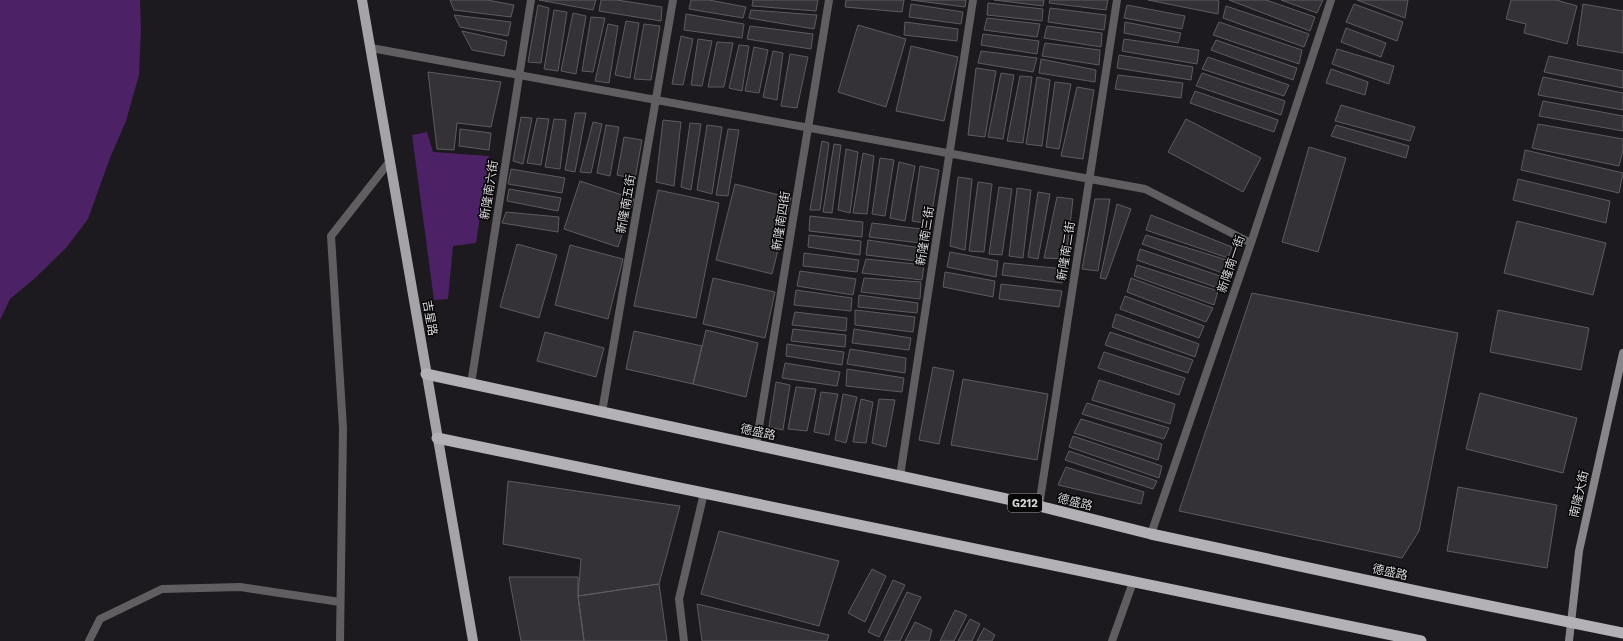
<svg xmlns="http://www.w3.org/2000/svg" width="1623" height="641" viewBox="0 0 1623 641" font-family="'Work Sans','Noto Sans SC',sans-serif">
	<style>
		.green { fill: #4d2166 }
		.building { fill: #353237; stroke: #5e5b60 }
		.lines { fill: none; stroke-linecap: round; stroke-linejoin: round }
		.minor { stroke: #605e61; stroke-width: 8 }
		.secondary { stroke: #878589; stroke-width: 8 }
		.primary { stroke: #a6a3a8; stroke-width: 10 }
		.trunk { stroke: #b4b1b6; stroke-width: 11 }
		.labels { text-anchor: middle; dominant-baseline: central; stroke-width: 3; stroke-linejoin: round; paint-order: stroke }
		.shield { fill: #060607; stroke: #989699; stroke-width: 1 }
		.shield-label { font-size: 11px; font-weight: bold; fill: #d6d4d7 }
		.street-label { font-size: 12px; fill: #d6d4d7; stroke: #060607 }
	</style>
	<rect width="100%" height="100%" fill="#1c1a1e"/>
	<path class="green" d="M0,0H140L141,29L139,75L126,121L110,158L88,219L66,248L34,279L10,299L0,320Z
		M427,132L433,152L489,156L476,243L453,246L448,299L434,300L412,135Z"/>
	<path class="building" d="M450,0H487L514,5L511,17L454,10Z
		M539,0H596L593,10Z
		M601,0H617L662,7L661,21L599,11Z
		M691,0H709L746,7L743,18L689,9Z
		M753,0H818L816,11L752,6Z
		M846,0H904L902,12L845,7Z
		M911,0H966L965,7Z
		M994,0H1044L1043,6Z
		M1050,0H1108L1106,10L1049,3Z
		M1148,0H1216L1219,1L1218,14Z
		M1229,0H1266L1315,17L1310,31Z
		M1281,0H1323L1317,13Z
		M1357,0H1408L1405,18Z
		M1511,0H1556L1577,6L1567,44L1524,33L1526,24L1506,19Z
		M988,3L1043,9L1042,21L987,15Z
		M911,4L963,12L961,24L909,17Z
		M1354,4L1403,22L1397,41L1346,22Z
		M1583,4L1623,11V53L1577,45Z
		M538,5L549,8L541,63L528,62Z
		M1127,5L1185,16L1182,29L1124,18Z
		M1226,6L1309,34L1304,47L1223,18Z
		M1050,8L1106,15L1104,30L1048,22Z
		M554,10L567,12L558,71L544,69Z
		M751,10L817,15L814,29L749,18Z
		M573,13L586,16L576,74L561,71Z
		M686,14L744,24L742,38L684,30Z
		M454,15L511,22L508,36L460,27Z
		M591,17L605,18L593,72L582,71Z
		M987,18L1040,24L1037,37L984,30Z
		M626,21L639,23L630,78L615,75Z
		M905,22L958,29L957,41L904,35Z
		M1125,22L1181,33L1178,43L1124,33Z
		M1219,22L1302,50L1299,64L1213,35Z
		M608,24L618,26L609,83L595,81Z
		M644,24L660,26L651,80L634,79Z
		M858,25L906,39L886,107L838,92Z
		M750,26L813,34L811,49L747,39Z
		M1047,26L1102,33L1101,47L1044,38Z
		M1346,28L1386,43L1381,57L1341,42Z
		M462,31L507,41L504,56L472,50Z
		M983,34L1039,41L1037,54L981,45Z
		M681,36L693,39L683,85L672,84Z
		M698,39L712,41L702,86L691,85Z
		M1124,39L1199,50L1197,64L1122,51Z
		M1216,40L1297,68L1293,80L1211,50Z
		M717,42L733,43L724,87H708Z
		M1045,43L1100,50L1099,65L1042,56Z
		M739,45L749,46L742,91L729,88Z
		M911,46L958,57L944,121L896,111Z
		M754,47L768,50L759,93L745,91Z
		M1337,49L1394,66L1389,84L1332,64Z
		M773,51L783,53L777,100L763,97Z
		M981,51L1037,58L1033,72L978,63Z
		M790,54L808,57L797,108L781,106Z
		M1119,55L1193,67L1191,80L1117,68Z
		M1549,56L1623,71V88L1544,72Z
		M1208,57L1289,85L1284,96L1202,69Z
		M1041,59L1096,70L1095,82L1039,73Z
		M976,68L996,71L985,137L968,135Z
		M1331,69L1368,82L1365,95L1326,83Z
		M428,72L501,82L491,127L457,123L454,150L437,149Z
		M1001,73L1014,75L1003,139L988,137Z
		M1202,73L1285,101L1281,115L1196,86Z
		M1118,75L1183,83L1181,98L1115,89Z
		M1020,76L1032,77L1023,143L1007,141Z
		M1037,77L1050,80L1042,146L1026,144Z
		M1543,77L1623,93V110L1538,95Z
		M1055,82L1071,84L1059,149L1046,147Z
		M1077,87L1094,90L1083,159L1061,156Z
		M1195,91L1278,120L1274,132L1190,103Z
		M1543,101L1623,116V131L1539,116Z
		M1341,105L1415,127L1410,141L1335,121Z
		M575,113H586L575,172L565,170Z
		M521,117L532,118L523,164L513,161Z
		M537,118L549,119L541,165L527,163Z
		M554,119L566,120L560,169L545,167Z
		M1186,119L1261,158L1243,192L1168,152Z
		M663,120L681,122L674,186L656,182Z
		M593,122L602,124L591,173L580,172Z
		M690,123L701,124L691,190L681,187Z
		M1538,124L1623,139V150L1619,166L1532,148Z
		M606,125L619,127L610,176L597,173Z
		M707,125L722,127L712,194L697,190Z
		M1336,125L1409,146L1406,158L1331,136Z
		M460,129L491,133L489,150L459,146Z
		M728,129L739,130L728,196L716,195Z
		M624,137L642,140L635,179L617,175Z
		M822,141L829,143L820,210H810Z
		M834,144L841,145L832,213L823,212Z
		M1309,147L1346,158L1318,252L1282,242Z
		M846,149L858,152L850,213L838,210Z
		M1525,150L1623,173L1619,193L1521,170Z
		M863,153L874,156L867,214L853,213Z
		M880,158L894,160L885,216L872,214Z
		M899,162L915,166L905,221L890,218Z
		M920,166L939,170L930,224L912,221Z
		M511,169L565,178L562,193L508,184Z
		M958,177L972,179L965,250L950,246Z
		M1518,179L1610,201L1606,223L1513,200Z
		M580,181L634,199L618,247L564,229Z
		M978,182L992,184L984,252L969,251Z
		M735,184L791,198L772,274L716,260Z
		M999,187L1012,189L1002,255L989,254Z
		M1017,188L1031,190L1023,258L1009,256Z
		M509,189L561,198L558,211L507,201Z
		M658,190L719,203L696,318L634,306Z
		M1038,192L1050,194L1038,259L1028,257Z
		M1057,197L1073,199L1066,259L1044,258Z
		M1095,199H1110L1098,271L1082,269Z
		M1117,204L1131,209L1106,279L1100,278Z
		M506,212L559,217L558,232L502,223Z
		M1151,215L1232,247L1228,258L1146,230Z
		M810,216L863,222L862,237L809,231Z
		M1517,221L1606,243L1593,295L1504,273Z
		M872,223L930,230L929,244L869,237Z
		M809,235L861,241L860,255L808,247Z
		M1146,235L1230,261L1225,274L1142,244Z
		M868,240L928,249L925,262L866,255Z
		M517,244L557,255L539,318L500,307Z
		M570,245L623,259L608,319L555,305Z
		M1140,249L1223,277L1218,288L1137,260Z
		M950,252L998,261L996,277L947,267Z
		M804,253L859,260L857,272L803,266Z
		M866,259L924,265L922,280L862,273Z
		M1004,263L1065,269L1062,283L1002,275Z
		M1137,265L1218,291L1214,305L1134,276Z
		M800,271L856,279L853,295L797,286Z
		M945,272L995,281L993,297L943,287Z
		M713,278L775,292L765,338L703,324Z
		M864,278L921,282L920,299L861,292Z
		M1131,278L1213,308L1206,322L1127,292Z
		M1001,284L1062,291L1059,307L999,299Z
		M796,290L852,298L851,311L794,305Z
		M1252,293L1458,333L1419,531L1402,558L1179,511Z
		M859,295L918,303L917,313L858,307Z
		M1125,296L1204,326L1199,338L1120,309Z
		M855,310L915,317L913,332L855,325Z
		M1498,310L1589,328L1581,370L1490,352Z
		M795,312L847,318L846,331L792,325Z
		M1116,314L1199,344L1195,357L1112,327Z
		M793,329L846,335L845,347L791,341Z
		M854,329L911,338L909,350L852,343Z
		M706,330L758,343L746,397L693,384Z
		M634,331L702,346L693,384L626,369Z
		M545,332L604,348L596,377L537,361Z
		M1110,332L1193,360L1188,373L1105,345Z
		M787,344L844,352L842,365L786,356Z
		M850,349L906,358L905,373L847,364Z
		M1104,352L1185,378L1179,395L1098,368Z
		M785,363L840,372L837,386L782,378Z
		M933,367L954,371L939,444L919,440Z
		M847,369L904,378L902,392L846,386Z
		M963,379L1048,394L1037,460L951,445Z
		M1099,380L1175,404L1170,424L1092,400Z
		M776,382L790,385L783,430L769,427Z
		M796,387L816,389L807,431L788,429Z
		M821,392L838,394L829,435L814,432Z
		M1480,393L1577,418L1563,473L1466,449Z
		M843,394L857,397L846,443L835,440Z
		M861,399L873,402L866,443L853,442Z
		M879,399L895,400L886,447L872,443Z
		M1087,403L1169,428L1164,439L1082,414Z
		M1081,419L1162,444L1158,460L1074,433Z
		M1073,436L1162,466L1159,478L1069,447Z
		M1069,451L1157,481L1153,489L1065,460Z
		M1066,467L1144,492L1141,504L1058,485Z
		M508,481L680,506L659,584L578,596L581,559L503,544Z
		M1458,487L1557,505L1547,568L1447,551Z
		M719,531L839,561L819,626L701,594Z
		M872,569L886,576L865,622L848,613Z
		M509,577H578V596L584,641H521Z
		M893,580L905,585L879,637L868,632Z
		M659,584L667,641H584L578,596Z
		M907,592L921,597L900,641H884Z
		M697,604L829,635L827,641H702Z
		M955,610L967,615L954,641H940Z
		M970,619L980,624L972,641H958Z
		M915,622L932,630L929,641H905Z
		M984,628L995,635L992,641H977Z"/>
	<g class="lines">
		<path class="minor" d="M371,48L1145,189L1251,243
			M471,384L531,0
			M602,412L673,0
			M756,445L829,0
			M900,476L973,0
			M1039,506L1117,0
			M1151,534L1251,243L1331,0
			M89,641L100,619L162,589L240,587L340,602
			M340,641L343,428L331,236L390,161
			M684,641L679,599L704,493
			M1112,641L1133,582"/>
		<path class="secondary" d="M1569,641L1579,551L1623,353"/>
		<path class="primary" d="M362,0L473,641"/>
		<path class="trunk" d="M426,374L1039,506L1151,534L1421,592L1623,633
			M437,438L1421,641"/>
	</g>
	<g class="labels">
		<rect class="shield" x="1008" y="494" width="34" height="18" rx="3"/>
		<g class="shield-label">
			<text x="1025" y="503">G212</text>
		</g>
		<g class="street-label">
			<text transform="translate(489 190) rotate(-81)">新隆南六街</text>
			<text transform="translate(626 204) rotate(-80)">新隆南五街</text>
			<text transform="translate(781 221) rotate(-81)">新隆南四街</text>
			<text transform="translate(925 236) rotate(-81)">新隆南三街</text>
			<text transform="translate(1066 251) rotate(-81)">新隆南二街</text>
			<text transform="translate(1231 264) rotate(-71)">新隆南一街</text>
			<text transform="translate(430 318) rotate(80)">吉星路</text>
			<text transform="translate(758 432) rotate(12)">德盛路</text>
			<text transform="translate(1579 494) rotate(-77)">南隆大街</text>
			<text transform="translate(1075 502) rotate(14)">德盛路</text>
			<text transform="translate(1390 572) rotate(12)">德盛路</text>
		</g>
	</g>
</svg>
